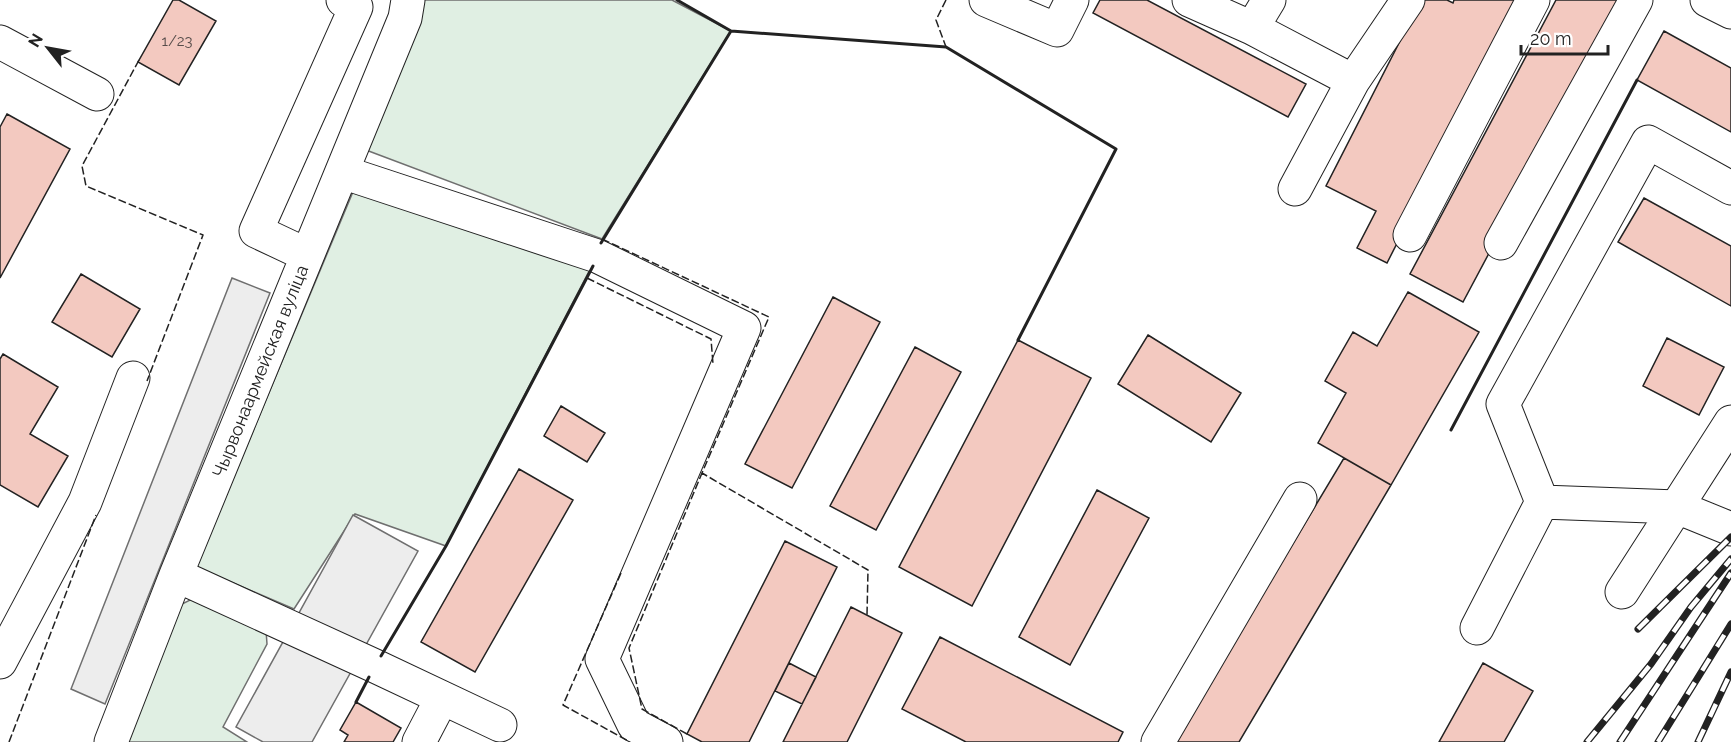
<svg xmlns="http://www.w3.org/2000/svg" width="1731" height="742" viewBox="0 0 1731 742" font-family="Raleway,sans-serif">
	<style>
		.green { fill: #e0efe3; stroke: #6f6f6f; stroke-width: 1.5 }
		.parking { fill: #ededed; stroke: #6f6f6f; stroke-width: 1.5 }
		.building { fill: #f3c9c0; stroke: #222; stroke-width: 1.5 }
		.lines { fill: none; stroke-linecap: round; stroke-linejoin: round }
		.minor-casing { stroke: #222; stroke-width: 35 }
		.minor { stroke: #fff; stroke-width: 33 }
		.rail-casing { stroke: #222; stroke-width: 7 }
		.rail { stroke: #fff; stroke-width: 4.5; stroke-dasharray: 14; stroke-linecap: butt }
		.fence { stroke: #222; stroke-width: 1.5; stroke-dasharray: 8 3; stroke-linecap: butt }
		.wall { stroke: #222; stroke-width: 3 }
		.labels { text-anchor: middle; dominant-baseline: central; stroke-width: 4.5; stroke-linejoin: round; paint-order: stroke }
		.number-label { font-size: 15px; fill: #564c4a }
		.street-label { font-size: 18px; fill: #222; stroke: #fff }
	</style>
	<rect width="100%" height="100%" fill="#fff"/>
	<path class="green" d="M417,0H672L731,31L602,239L358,147Z
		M355,187L597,256L446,546L355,514L294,609L196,567Z
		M196,597L266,630L267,644L223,727L247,742H128L178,606Z"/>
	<path class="parking" d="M232,278L270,293L105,704L71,689Z
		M353,515L418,551L312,742H263L236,727Z"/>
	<path class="building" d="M173,0H179L216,21L179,85L138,62Z
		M1100,0H1147L1306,84L1288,117L1093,13Z
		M1421,0H1447L1453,3L1454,0H1521L1387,263L1357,248L1376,211L1326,186Z
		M1556,0H1624L1463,302L1410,274Z
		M1664,31L1731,68V132L1637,80Z
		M7,114L70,149L0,278V127Z
		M1644,198L1731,246V306L1618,242Z
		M81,274L140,309L112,357L52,322Z
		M1408,292L1479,332L1391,485L1318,443L1346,393L1325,381L1353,332L1377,346Z
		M833,297L880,322L792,488L745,464Z
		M1148,335L1241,393L1211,442L1118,384Z
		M1667,338L1724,367L1699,415L1643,386Z
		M1018,340L1091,378L972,606L899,567Z
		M915,347L961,372L876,530L830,506Z
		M3,354L58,387L30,434L68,456L38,507L0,485V359Z
		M561,406L605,433L587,462L544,436Z
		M1344,458L1391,485L1239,742H1174Z
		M519,469L573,500L475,672L421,642Z
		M1097,490L1149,518L1070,665L1019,637Z
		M785,541L837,567L749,742H702L687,734Z
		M851,607L902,633L847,742H783Z
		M940,637L1123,732L1118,742H966L902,709Z
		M789,663L816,677L802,704L775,691Z
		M1483,663L1533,691L1504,742H1439Z
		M356,702L401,728L393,742H344L348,735L340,730Z"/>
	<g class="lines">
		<defs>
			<path id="minor" d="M986,0L1057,30L1072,0
				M1189,0L1252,28L1353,81
				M1707,0L1731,12
				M1252,28L1269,0
				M0,42L97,94
				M342,172L597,256L744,328L602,659L634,725L666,742
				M1731,188L1648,142L1503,404L1542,502L1677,507L1731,529
				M1295,189L1353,81L1408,0
				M1410,235L1533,0
				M1501,243L1636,0
				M307,255L256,231L356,7L343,0
				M176,575L375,666L500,725
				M1622,592L1731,422
				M1477,628L1542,502
				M0,662L85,502L133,378
				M111,742L176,575L405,18L408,0
				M419,742L442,698
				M1158,742L1300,499"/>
		</defs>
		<use href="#minor" class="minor-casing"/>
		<use href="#minor" class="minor"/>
		<defs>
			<path id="rail" d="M1638,629L1731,537
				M1587,742L1651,664L1691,607L1731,559
				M1620,742L1731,573
				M1658,742L1731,624
				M1698,742L1731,672"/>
		</defs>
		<use href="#rail" class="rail-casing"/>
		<use href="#rail" class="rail"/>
		<path class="fence" d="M946,0L936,20L946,47
			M139,60L82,166L86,186L203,235L147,381
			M602,239L769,317L702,473L868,570L867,615
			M587,278L711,339L713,364
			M621,573L563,705L630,742
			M687,734L642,709L629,648L702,473
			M9,742L96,515"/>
		<path class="wall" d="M677,0L731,31L946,47L1116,149L1018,340
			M601,243L731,31
			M1451,430L1637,80
			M381,656L446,546L593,266
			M356,702L369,677"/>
	</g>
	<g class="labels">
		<g class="number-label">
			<text x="177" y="41">1/23</text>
		</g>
		<g class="street-label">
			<text transform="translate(260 371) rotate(-68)">Чырвонаармейская вуліца</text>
		</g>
	</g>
	<g transform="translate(48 48) rotate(301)" stroke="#ffffff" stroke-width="4.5" paint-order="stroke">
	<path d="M0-4.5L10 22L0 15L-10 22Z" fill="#222222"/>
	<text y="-9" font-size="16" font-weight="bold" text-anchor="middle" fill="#222222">N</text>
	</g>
	<path d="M1521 45v9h87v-9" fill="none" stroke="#222222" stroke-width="3"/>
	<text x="1530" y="45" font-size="18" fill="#222222" stroke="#ffffff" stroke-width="4.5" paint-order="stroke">20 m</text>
</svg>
